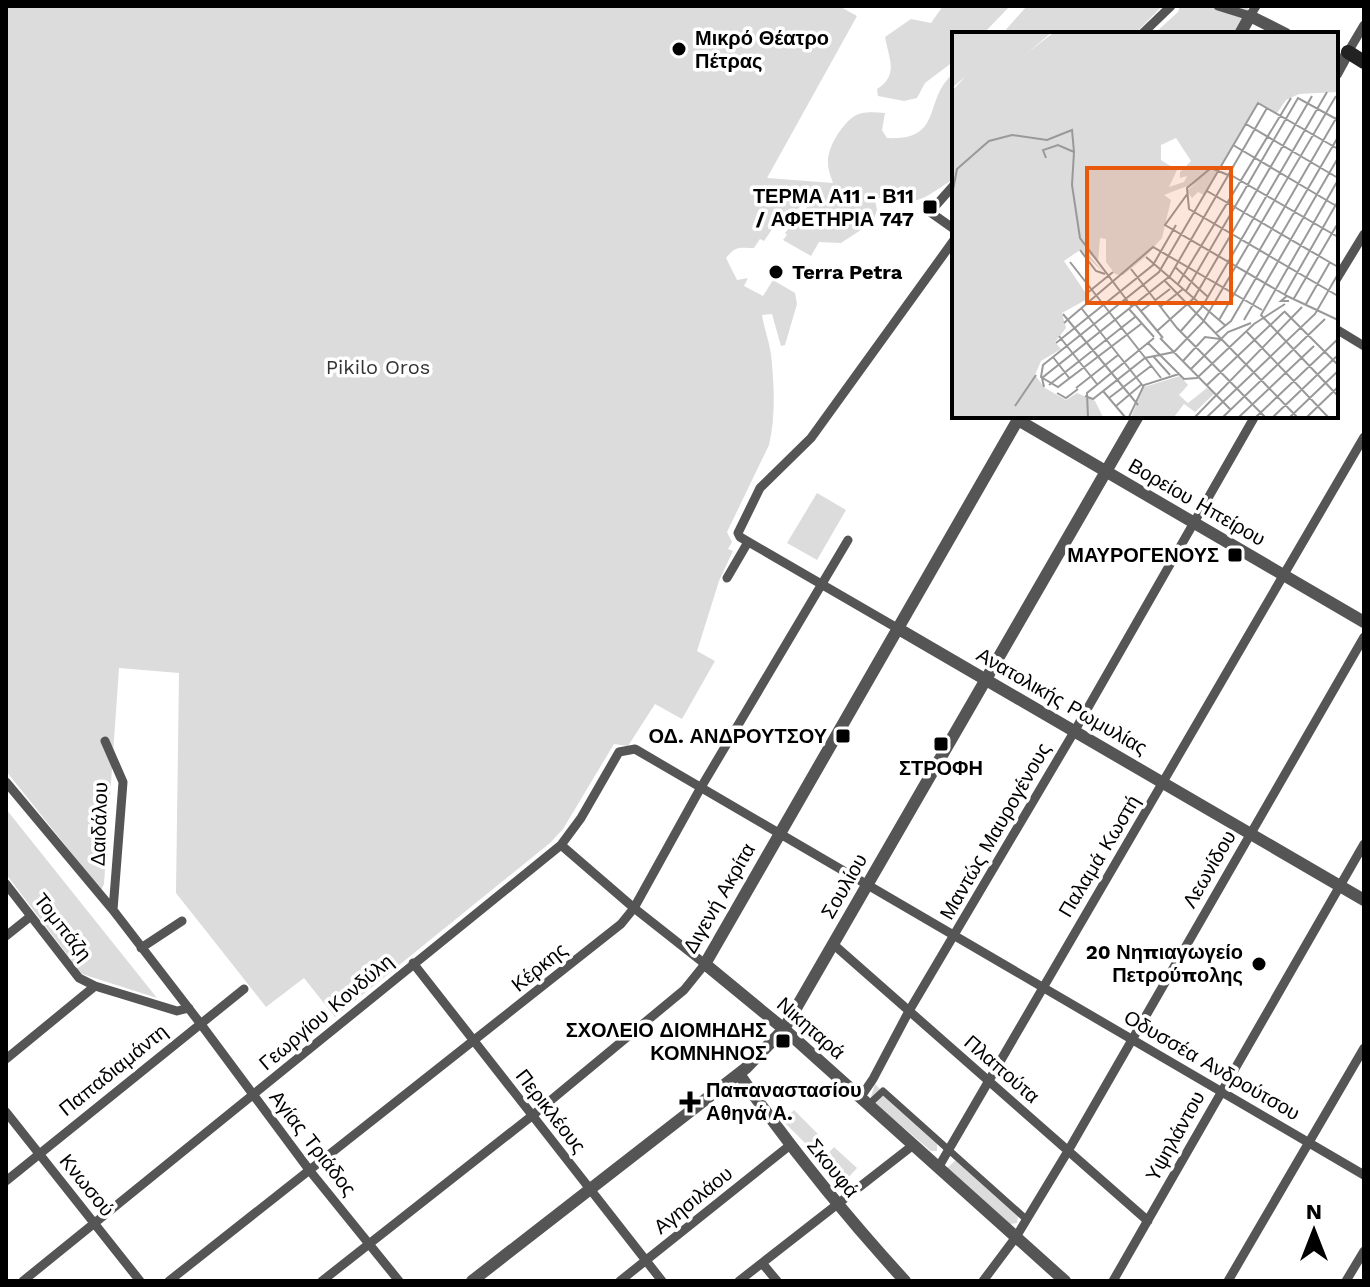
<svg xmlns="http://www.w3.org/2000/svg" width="1370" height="1287" viewBox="0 0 1370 1287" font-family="'Work Sans',sans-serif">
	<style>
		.green { fill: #dcdcdc }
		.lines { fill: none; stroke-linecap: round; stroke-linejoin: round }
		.pedestrian { stroke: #555; stroke-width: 7 }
		.minor { stroke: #555; stroke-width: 9 }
		.tertiary { stroke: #555; stroke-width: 12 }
		.secondary { stroke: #222; stroke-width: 14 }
		.poi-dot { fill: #000; stroke: #fff; stroke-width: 3 }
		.labels { text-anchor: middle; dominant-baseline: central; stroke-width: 7; stroke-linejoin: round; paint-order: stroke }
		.poi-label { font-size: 20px; font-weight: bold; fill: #000; stroke: #fff; text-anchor: end }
		.park-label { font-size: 20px; fill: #333; stroke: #fff }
		.street-label { font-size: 20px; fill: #000; stroke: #fff }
		.inset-road { fill: none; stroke: #999; stroke-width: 2 }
		.view { fill: #e8590c; fill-opacity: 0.15; stroke: #e8590c; stroke-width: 4 }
		.inset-edge { fill: none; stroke: #000; stroke-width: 4 }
	</style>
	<rect width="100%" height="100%" fill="#fff"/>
	<path class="green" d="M6,6H839L857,16L767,178L833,183C831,177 828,170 828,163C827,148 841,126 853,117C861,111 874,112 885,113L882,130L887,138C945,141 922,99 954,73V179C928,194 916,211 889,194L875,200L877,210L873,222L841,243L819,242L811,256L783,240L787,235L785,233L808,206L805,203L773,228L764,241L760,239L754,248C740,248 736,245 726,258L737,280L748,278L744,286L763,296L773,280L795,293L797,304L785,345L781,346L772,314L762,315C764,328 769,341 771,354C774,384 776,415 769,445L727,532L732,542L728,549L733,551L719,581L697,651L715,661L682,719L655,704L628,746L614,744L563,829L550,843L335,1017L304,978L266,1007L176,893L179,673L119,668L104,884L101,890L6,771Z
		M943,6H1010L983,34H954V61L925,83L917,98L904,101L878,96L877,89C899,75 889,59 885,37L911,19L931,23Z
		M1027,6H1162L1135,34H1002Z
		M1180,6H1250L1234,34H1154L1178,12Z
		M817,493L846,510L817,560L787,543Z
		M6,809L157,998L82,974L6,874Z
		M875,1084L881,1090L880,1093L937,1144V1151H931L870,1099Z
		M794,1110L822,1138L811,1149L783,1121Z
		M834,1147L857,1168L846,1180L823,1159Z
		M956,1160L1018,1215L1017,1223L1010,1224L947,1168Z"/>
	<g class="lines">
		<path class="pedestrian" d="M868,1105L883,1091L1026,1219"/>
		<path class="minor" d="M1218,6L1250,16L1256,6
			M1142,34L1171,6
			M1348,52L1364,25
			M954,185L930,212L954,229
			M1336,280L1364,234
			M1336,329L1364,346
			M727,578L748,542
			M897,628L740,537L738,533L760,488L811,438L954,240
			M105,741L123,782L113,910
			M6,782L113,910L200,1023L310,1171L399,1281
			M6,884L79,978L95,986L177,1011L189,1008
			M6,936L31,916
			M833,944L1148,1221
			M141,948L182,921
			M413,963L662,1281
			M6,1059L95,986
			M860,1098L873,1079L909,1011L1074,732L1255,416
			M6,1112L140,1281
			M938,1168L1364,437
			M6,1181L244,989
			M762,1263L777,1281
			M23,1281L561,845L581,818L619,752L635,749L1364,1175
			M169,1281L621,924L634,908L700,789L848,540
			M322,1281L533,1115L684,990L705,964L634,908L561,845
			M620,1281L789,1146
			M739,1281L912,1146
			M983,1281L1016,1237L1068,1151L1364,637
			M1113,1281L1364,844
			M1228,1281L1364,1048
			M1346,1281L1364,1251"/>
		<path class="tertiary" d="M1240,34L1250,16L1286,34
			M1336,74L1348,52
			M1020,416L705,964L784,1029L1065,1281
			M1018,420L1364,622
			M897,628L1364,900
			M739,1074C791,1149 843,1213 905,1281
			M472,1281L746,1068L784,1029L1138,416"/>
		<path class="secondary" d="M1348,52L1364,62"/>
	</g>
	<g class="poi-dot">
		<circle cx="679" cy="49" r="8"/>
		<rect x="922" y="199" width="16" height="16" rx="4"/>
		<circle cx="776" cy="272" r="8"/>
		<rect x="1227" y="547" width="16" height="16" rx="4"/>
		<rect x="835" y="728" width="16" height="16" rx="4"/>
		<rect x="933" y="736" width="16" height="16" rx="4"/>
		<circle cx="1259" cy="964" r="8"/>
		<rect x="775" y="1033" width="16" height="16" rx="4"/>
		<path d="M686 1090h8v8h8v8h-8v8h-8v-8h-8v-8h8z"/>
	</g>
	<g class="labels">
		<g class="poi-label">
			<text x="695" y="38" text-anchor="start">Μικρό Θέατρο<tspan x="695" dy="23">Πέτρας</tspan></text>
			<text x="914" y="196">ΤΕΡΜΑ Α11 - Β11<tspan x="914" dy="23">/ ΑΦΕΤΗΡΙΑ 747</tspan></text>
			<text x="792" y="272" text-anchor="start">Terra Petra</text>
			<text x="1219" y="555">ΜΑΥΡΟΓΕΝΟΥΣ</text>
			<text x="827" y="736">ΟΔ. ΑΝΔΡΟΥΤΣΟΥ</text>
			<text x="941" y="768" text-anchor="middle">ΣΤΡΟΦΗ</text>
			<text x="1243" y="952">20 Νηπιαγωγείο<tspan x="1243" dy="23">Πετρούπολης</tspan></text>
			<text x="767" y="1030">ΣΧΟΛΕΙΟ ΔΙΟΜΗΔΗΣ<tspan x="767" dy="23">ΚΟΜΝΗΝΟΣ</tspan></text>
			<text x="706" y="1090" text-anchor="start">Παπαναστασίου<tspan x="706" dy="23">Αθηνά Α.</tspan></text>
		</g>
		<g class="park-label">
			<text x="378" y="367">Pikilo Oros</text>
		</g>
		<g class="street-label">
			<text transform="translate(1197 502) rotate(30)">Βορείου Ηπείρου</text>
			<text transform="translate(1062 701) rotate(30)">Ανατολικής Ρωμυλίας</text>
			<text transform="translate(99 824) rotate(-88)">Δαιδάλου</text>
			<text transform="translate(995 831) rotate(-60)">Μαντώς Μαυρογένους</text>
			<text transform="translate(1099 856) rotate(-59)">Παλαμά Κωστή</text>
			<text transform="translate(1209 869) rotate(-60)">Λεωνίδου</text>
			<text transform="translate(844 886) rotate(-60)">Σουλίου</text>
			<text transform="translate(719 898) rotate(-60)">Διγενή Ακρίτα</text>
			<text transform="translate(63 927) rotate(52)">Τομπάζη</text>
			<text transform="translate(539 967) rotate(-39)">Κέρκης</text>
			<text transform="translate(326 1012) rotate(-40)">Γεωργίου Κονδύλη</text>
			<text transform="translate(811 1028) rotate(41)">Νικηταρά</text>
			<text transform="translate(1212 1065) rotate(30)">Οδυσσέα Ανδρούτσου</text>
			<text transform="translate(1002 1069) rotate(41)">Πλαπούτα</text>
			<text transform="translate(113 1070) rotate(-39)">Παπαδιαμάντη</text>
			<text transform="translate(551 1111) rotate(52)">Περικλέους</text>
			<text transform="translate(1175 1136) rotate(-61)">Υψηλάντου</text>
			<text transform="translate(313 1143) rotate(52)">Αγίας Τριάδος</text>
			<text transform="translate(833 1168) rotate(51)">Σκουφά</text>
			<text transform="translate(87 1185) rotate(51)">Κνωσού</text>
			<text transform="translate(693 1200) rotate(-39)">Αγησιλάου</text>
		</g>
	</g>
	<g transform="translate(952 32)">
		<rect width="386" height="386" fill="#fff"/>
		<path d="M0,1H99L75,21L101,1H386V60L347,62L334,68L325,81L306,71L252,163L246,160L240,166L235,159L243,151L212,163L219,168L210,206L193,225L171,243L163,242L154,230V207L148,206L146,230L131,216L152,241L128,218L112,229L137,266L110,281L114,296L103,310L109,317L89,329L83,343L93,356L114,368L125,361L143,369L151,385H0V59L13,45L0,56ZM224,106L239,129L228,140V146L235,144L232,150L217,155L225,138L209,128V113ZM228,344L236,353L227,363L236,371L255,356L263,361L243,380L232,372L222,385H179L192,355Z" fill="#dcdcdc" fill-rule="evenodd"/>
		<path class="inset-road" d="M294,92L386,146M281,113L386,175M94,126L91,118L106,113L122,120L120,153L128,206L180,275M277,142L386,205M276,143L259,136L235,156L237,177L386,264M386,148L309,283L386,364M255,159L386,235M236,161L213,193L335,264M0,163L5,137L37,109L60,103L95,108L120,98L122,120M128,218L144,239L153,242M194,225L274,294M118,230L209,346M223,235L256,265M179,237L225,296L313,385M213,249L345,385M226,252L339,66M234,259L346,66L386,88M134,262L161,240M333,262L386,169M341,268L386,191M337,269H329L335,264L386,288M183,272L211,306M354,272L378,230M208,275L231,257M130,277L191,354M177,277L202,305M189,279L218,257M332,279L367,314L362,309M111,282L186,373M267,288L386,83M292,288L386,126M112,291L201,215L310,278M189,292L106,355L89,345L91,333L207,240L306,71L386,117M205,299L242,266L360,64M294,299L376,385M228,300L250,275L375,60M264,301L279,289L386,105M107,304L145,352M208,306L279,378M104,311L201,233L224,193M196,311L232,347L245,346L302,292L333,272M367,314L386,333M201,324L218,343M101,325L118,347M231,329L253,305L268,307M239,337L276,300L299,291M97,353L183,285M255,353L332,280M92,355L90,346L218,244L315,76M124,356L166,323M151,359L173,385M105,361L114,366L126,357M133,364L141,367L193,326L222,320L251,290L384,64M157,366L199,334M63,374L84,343M164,374L190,352M136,385L135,361L202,306M177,385L192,353L227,342M243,385L350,275M255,385L363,282L386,242M271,385L373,287M287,385L362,314M304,385L386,307M321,385L386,323M338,385L386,339M355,385L386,355"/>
		<path class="view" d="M135,136H279V271H135Z"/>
		<rect width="386" height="386" class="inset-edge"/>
	</g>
	<rect width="1370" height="1287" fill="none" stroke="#000000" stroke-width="16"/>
	<g transform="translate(1314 1231)" stroke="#ffffff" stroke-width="6" paint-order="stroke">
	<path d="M0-6L14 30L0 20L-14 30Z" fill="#000000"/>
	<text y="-12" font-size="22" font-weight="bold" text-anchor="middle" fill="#000000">N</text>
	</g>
</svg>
